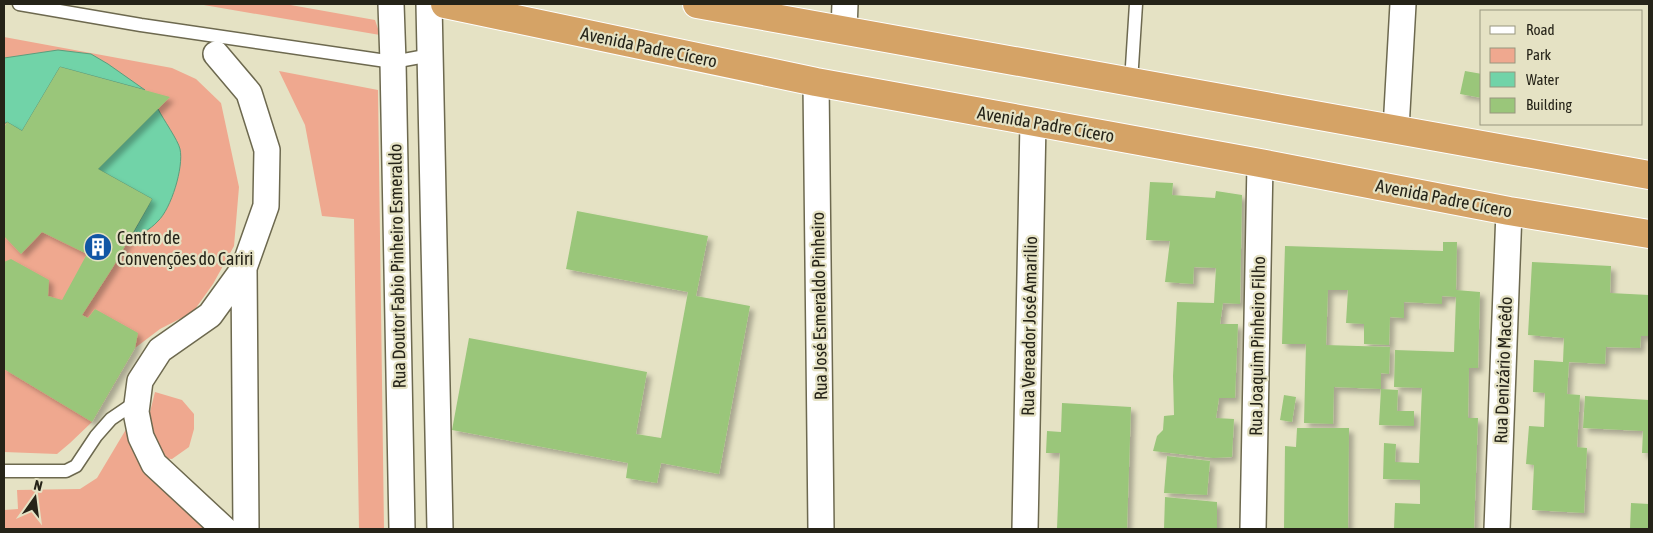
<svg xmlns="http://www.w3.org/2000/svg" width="1653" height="533" viewBox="0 0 1653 533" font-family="'Asap Condensed',sans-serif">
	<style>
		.green { fill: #efa88f }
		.water { fill: #71d3a8; stroke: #5a9e7d }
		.building { fill: #9ac67a; filter: url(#shadow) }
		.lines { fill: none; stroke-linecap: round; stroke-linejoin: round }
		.lane-casing { stroke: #6d694f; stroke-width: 15 }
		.street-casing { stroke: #6d694f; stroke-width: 28 }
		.highway-casing { stroke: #fff; stroke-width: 30 }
		.lane { stroke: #fff; stroke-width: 12 }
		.street { stroke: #fff; stroke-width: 25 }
		.highway { stroke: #d5a366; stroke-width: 28 }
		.labels { text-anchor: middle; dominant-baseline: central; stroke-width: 4.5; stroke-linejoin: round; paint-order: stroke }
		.street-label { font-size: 18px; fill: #252318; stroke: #e5e2c4 }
		.poi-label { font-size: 18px; fill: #252318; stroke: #e5e2c4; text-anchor: start }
	</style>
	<defs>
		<filter id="shadow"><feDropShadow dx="4.5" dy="4.5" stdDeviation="2.5" flood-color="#0004"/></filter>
	</defs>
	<rect width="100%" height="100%" fill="#e5e2c4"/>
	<path class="green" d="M198,4H285L375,20L380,35Z
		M4,37L172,68L196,79L221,103L239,187L234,246L213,284L193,312L160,329L135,348L92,422L70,443L57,454L4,452Z
		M279,71L378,90L384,529H359L354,219L322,216L305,125Z
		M155,392L182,400L194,414V429L189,447L172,459L161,458L148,420Z
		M128,426L149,470L206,529H4V510L18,509L17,490L80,489L97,478Z"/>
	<path class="water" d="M58,50L91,54L108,64L145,90L60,67L22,131L7,122L4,124V58Z
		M158,109C163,119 178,140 180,149C184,167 171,209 158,221C150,230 139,235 129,240L152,199L98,169Z"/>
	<path class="building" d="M60,67L170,97L98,169L152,199L113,267L82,315L88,318L95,309L138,333L135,348L92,422L4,369V262L11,259L49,280L48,296L62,300L87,254L42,232L21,254L4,236V128L7,122L22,131Z
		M1465,71L1482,74V98L1460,94Z
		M1150,182L1173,183L1172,195L1215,198L1216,191L1242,195L1240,304L1223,303L1220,324H1238L1235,398H1219L1216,418L1234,419L1232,457L1213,458L1153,451L1157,436L1163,430L1164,416L1174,415L1173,376L1177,302L1214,303L1216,268L1194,267L1193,284L1165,282L1170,241L1146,240Z
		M577,211L708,236L696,296L750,306L719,474L661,463L657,483L626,478L628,463L452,430L469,338L647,372L636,434L661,438L688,292L566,269Z
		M1443,242H1457L1456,290L1480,292L1478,368H1469L1468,418H1478L1474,529H1394L1395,503L1420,504V480L1383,479L1384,443L1396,444L1395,462L1419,463L1422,388L1394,387L1395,350L1454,352L1456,297L1442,296V304L1404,302V318L1390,317L1389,345L1364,344V324L1346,323L1348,290H1328L1326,345L1390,347L1389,374L1381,373V389L1334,387L1333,424L1304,423L1306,344H1282L1285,246L1443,251Z
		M1532,262L1611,266L1610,293L1649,295V336H1641L1640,348L1606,347L1605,364L1569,362L1567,394L1580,395L1577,447L1587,448L1584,513L1532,510L1534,465L1526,464L1529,426L1544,427L1545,393L1533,392L1534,360L1563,362L1564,338L1528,335Z
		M1381,389L1398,390L1397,411H1414V426L1379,425Z
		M1284,395L1296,397L1292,422L1280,420Z
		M1585,396L1649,400V453H1642L1643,431L1583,428Z
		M1062,403L1131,407L1127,529H1057L1060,453H1046L1047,431L1061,432Z
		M1297,428H1349L1348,529H1284L1285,446L1296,447Z
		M1167,456L1210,461L1207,495L1164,493Z
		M1165,497L1217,502V529H1164Z
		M1631,503L1649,504V529H1630Z"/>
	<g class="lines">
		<defs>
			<path id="lane" d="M19,4L141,25L393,62L431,55
				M1131,82L1136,4
				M4,471H66L76,466L96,436L111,419L136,402"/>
			<path id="street" d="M391,4L393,62L402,529
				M429,4L440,529
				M844,30L845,4
				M216,54L249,93L267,150L266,206L244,268L210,315L160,350L140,381L136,412L141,437L154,464L224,529
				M816,82L821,529
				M1396,129L1403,4
				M244,268L246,529
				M1025,529L1033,122
				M1253,529L1260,163
				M1497,529L1509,211"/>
			<path id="highway" d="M445,4L816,82L1260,163L1509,211L1649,234
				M697,4L1649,175"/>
		</defs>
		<use href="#lane" class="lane-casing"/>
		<use href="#street" class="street-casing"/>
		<use href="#highway" class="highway-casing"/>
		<use href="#lane" class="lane"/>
		<use href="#street" class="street"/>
		<use href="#highway" class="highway"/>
	</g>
	<defs>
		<symbol id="building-disc" viewBox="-11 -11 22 22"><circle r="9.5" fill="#1156a5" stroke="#e5e2c4"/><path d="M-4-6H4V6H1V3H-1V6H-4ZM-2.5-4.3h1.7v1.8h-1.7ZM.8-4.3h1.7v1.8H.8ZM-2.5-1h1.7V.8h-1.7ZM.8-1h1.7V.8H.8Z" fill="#fff"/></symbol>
	</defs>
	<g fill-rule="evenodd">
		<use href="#building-disc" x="82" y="231" width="32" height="32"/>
	</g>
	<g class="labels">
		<g class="street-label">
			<text transform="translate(649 47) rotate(12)">Avenida Padre Cícero</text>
			<text transform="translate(1046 124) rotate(10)">Avenida Padre Cícero</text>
			<text transform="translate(1444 198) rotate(11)">Avenida Padre Cícero</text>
			<text transform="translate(397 266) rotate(-91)">Rua Doutor Fabio Pinheiro Esmeraldo</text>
			<text transform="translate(819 306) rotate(-91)">Rua José Esmeraldo Pinheiro</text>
			<text transform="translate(1029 326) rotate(-89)">Rua Vereador José Amarilio</text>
			<text transform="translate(1257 346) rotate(-89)">Rua Joaquim Pinheiro Filho</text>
			<text transform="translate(1503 370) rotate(-88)">Rua Denizário Macêdo</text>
		</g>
		<g class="poi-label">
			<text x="117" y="237">Centro de<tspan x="117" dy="21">Convenções do Cariri</tspan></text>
		</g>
	</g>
	<rect width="1653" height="533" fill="none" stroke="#252318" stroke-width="10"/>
	<rect x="1480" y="10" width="162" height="115" fill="#e5e2c4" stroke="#98967f"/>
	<rect x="1490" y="26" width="25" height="8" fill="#ffffff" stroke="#98967f"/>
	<text x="1526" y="35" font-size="15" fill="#252318">Road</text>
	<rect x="1490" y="48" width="25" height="15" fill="#efa88f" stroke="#98967f"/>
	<text x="1526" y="60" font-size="15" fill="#252318">Park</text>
	<rect x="1490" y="72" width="25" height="15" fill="#71d3a8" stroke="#98967f"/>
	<text x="1526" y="85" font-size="15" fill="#252318">Water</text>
	<rect x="1490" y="98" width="25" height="15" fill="#9ac67a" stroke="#98967f"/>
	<text x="1526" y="110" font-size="15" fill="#252318">Building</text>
	<g transform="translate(35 498) rotate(14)" stroke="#e5e2c4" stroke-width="4" paint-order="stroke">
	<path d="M0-4L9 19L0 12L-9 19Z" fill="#252318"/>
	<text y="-8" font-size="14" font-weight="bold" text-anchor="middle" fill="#252318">N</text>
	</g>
</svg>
